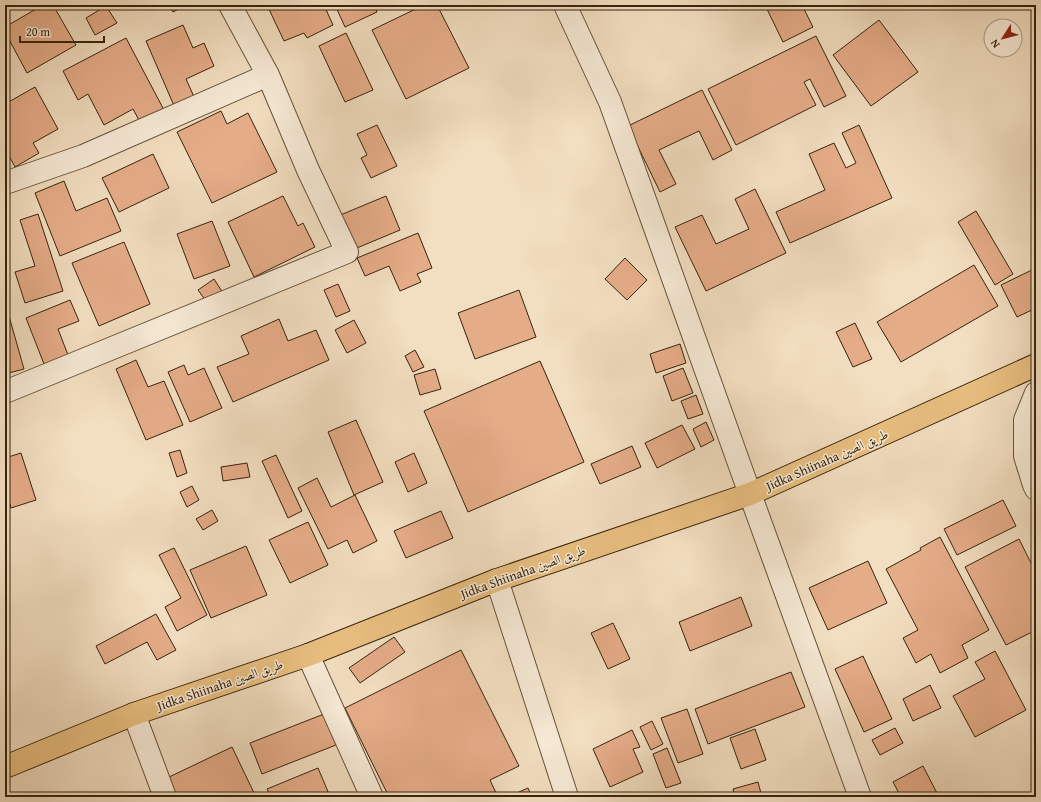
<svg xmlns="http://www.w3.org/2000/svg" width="1041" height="802" viewBox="0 0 1041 802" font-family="'Gentium Book Plus',Amiri,serif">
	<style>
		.building { fill: #e5ac88; stroke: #37240d }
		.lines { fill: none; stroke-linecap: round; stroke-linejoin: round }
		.street-casing { stroke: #66523a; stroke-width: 24 }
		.primary-casing { stroke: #37240d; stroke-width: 24 }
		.street { stroke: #f7ead6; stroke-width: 22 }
		.primary { stroke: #e9bf80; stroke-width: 22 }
		.labels { text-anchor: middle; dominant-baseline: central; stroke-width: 3; stroke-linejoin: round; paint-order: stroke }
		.street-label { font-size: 13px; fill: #37240d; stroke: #f7ead6 }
	</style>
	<rect width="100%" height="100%" fill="#f2dec0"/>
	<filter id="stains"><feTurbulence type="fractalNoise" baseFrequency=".005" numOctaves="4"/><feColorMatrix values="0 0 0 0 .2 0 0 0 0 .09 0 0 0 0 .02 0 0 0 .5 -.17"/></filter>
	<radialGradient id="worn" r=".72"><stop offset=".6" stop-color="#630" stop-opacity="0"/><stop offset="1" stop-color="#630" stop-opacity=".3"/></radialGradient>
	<path class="building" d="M43,5H53L76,45L27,73L5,32V27Z
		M169,5H186L173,12Z
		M267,5H324L333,25L307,38L304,33L284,41Z
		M335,5H374L377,12L345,27Z
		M424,5H437L469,68L406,99L372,30Z
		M765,5H802L813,27L783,42Z
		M106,6L117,23L95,35L86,18Z
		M879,20L918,72L871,106L833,55Z
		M183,25L193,48L204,43L214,66L186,79L195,99L175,108L146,41Z
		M346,33L373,90L345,102L319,46Z
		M816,36L846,96L824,107L810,79L804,82L816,105L736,145L708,89Z
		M126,38L164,110L140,122L133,109L104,125L88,94L78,100L63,71Z
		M35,87L58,129L33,143L39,153L15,167L5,148V104Z
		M702,90L732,150L713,160L699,131L659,150L676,184L660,192L628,126Z
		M221,111L227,124L248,113L277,172L212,203L177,132Z
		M377,125L397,166L371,178L361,158L367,155L357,134Z
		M859,125L892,198L790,243L776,212L825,190L809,154L834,143L846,168L856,163L842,133Z
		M153,154L169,188L119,212L102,178Z
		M64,181L76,211L107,198L121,231L60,256L35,193Z
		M755,189L786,253L706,291L675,227L702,215L716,244L749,229L735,199Z
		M283,196L298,226L303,223L315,247L254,277L228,222Z
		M386,196L400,230L352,250L338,216Z
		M976,211L1013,274L995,285L958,222Z
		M38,214L63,291L25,303L15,272L35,266L20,220Z
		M212,221L230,266L194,279L177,234Z
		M418,233L432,268L417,274L421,282L400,291L389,266L365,276L357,258Z
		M124,242L150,304L99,326L72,263Z
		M625,258L647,280L627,300L605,279Z
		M974,265L998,306L901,362L877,322Z
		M1036,268V308L1017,317L1001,285Z
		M214,279L223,293L208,304L198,290Z
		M338,284L350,311L336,317L324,290Z
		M519,290L536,337L475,359L458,313Z
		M70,300L79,321L58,329L68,355L44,364L26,318Z
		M5,302L24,369L5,374Z
		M279,319L288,341L316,330L329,360L233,402L217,367L249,354L241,336Z
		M354,320L366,343L347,353L335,330Z
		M855,323L872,359L853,367L836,332Z
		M680,344L686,363L656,373L650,354Z
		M415,350L424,367L413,372L405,356Z
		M136,360L148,387L164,381L183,425L146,440L116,369Z
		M540,361L584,462L468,512L424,411Z
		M184,365L188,375L204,368L222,408L190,422L168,372Z
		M683,368L693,393L672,401L663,376Z
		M435,369L441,389L420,395L414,375Z
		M696,395L703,414L688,419L681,401Z
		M356,420L383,482L354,495L328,432Z
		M706,422L714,440L701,447L693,429Z
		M682,425L695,449L657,468L645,443Z
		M632,446L641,467L600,484L591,464Z
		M180,450L187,473L177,477L169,453Z
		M21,453L36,500L11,508L5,487V458Z
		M414,453L427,483L408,492L395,462Z
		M276,455L302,511L288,518L262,461Z
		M247,463L250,477L223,481L221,467Z
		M317,478L331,507L355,495L377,541L353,553L347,540L328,549L298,488Z
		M192,486L199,500L187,507L180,492Z
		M1003,500L1016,526L957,555L944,529Z
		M212,510L218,521L203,530L196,519Z
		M441,511L453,538L406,558L394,531Z
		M308,522L328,565L290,583L269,540Z
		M940,537L989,630L962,645L968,658L940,673L931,654L916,663L903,638L918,630L886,569L921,550L920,548Z
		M1019,539L1036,573V630L1006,645L965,567Z
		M246,546L267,595L211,618L190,570Z
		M174,548L207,615L177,631L165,607L181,598L159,555Z
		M868,561L887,603L828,630L809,588Z
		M741,597L752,626L690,651L679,622Z
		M156,614L176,650L157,660L147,642L105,664L96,646Z
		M613,623L630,659L608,669L591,633Z
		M394,637L405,652L360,683L349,668Z
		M461,650L519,766L490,780L496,793L488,797H389L345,708Z
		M995,651L1026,710L975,737L953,696L985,679L975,662Z
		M863,656L892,719L864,732L835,669Z
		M791,672L805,707L708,744L695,709Z
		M930,685L941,708L913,721L903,699Z
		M687,709L703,754L678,763L661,718Z
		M324,714L336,745L262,774L250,743Z
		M652,721L663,744L651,750L640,727Z
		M895,728L903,743L880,755L872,740Z
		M755,729L766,760L741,769L730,738Z
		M632,730L640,747L633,749L643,772L610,787L593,749Z
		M232,747L255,795L251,797H176L167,778Z
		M667,748L681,783L666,788L653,754Z
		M923,766L939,797H901L893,782Z
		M318,768L329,794L322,797H271L267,789Z
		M758,782L762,797H735L733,789Z
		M528,788L532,797H508Z"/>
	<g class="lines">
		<defs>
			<path id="street" d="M565,5L610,102L750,494L860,797
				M5,183L83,156L268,75
				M5,392L347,252L308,170L268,75L230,5
				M1036,393L1025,420V456L1034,485L1036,489
				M497,580L567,797
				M308,655L372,797
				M134,714L165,797"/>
			<path id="primary" d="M5,767L134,714L308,655L497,580L750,494L1036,365"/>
		</defs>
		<use href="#street" class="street-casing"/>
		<use href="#primary" class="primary-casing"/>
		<use href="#street" class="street"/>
		<use href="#primary" class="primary"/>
	</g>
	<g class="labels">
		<g class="street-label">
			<text transform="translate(827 460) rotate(-24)">Jidka Shiinaha طريق الصين</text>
			<text transform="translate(523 572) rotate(-20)">Jidka Shiinaha طريق الصين</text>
			<text transform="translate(220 685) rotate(-19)">Jidka Shiinaha طريق الصين</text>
		</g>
	</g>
	<rect width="1041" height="802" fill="none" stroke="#f2dec0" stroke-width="20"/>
	<rect x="6" y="6" width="1029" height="790" fill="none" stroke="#37240d" stroke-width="2"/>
	<rect x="10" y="10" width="1021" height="782" fill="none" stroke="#37240d"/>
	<g transform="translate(1003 38) rotate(234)"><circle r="19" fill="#f7ead6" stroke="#aa9b86"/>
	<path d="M0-3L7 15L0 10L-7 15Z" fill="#8f2418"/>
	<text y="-6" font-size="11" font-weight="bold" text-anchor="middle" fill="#37240d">N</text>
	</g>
	<path d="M20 36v6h84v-6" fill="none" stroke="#37240d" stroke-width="2"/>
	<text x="26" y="36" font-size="12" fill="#37240d" stroke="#f7ead6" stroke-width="3" paint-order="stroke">20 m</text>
	<rect width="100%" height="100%" filter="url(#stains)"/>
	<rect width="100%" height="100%" fill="url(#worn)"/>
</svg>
